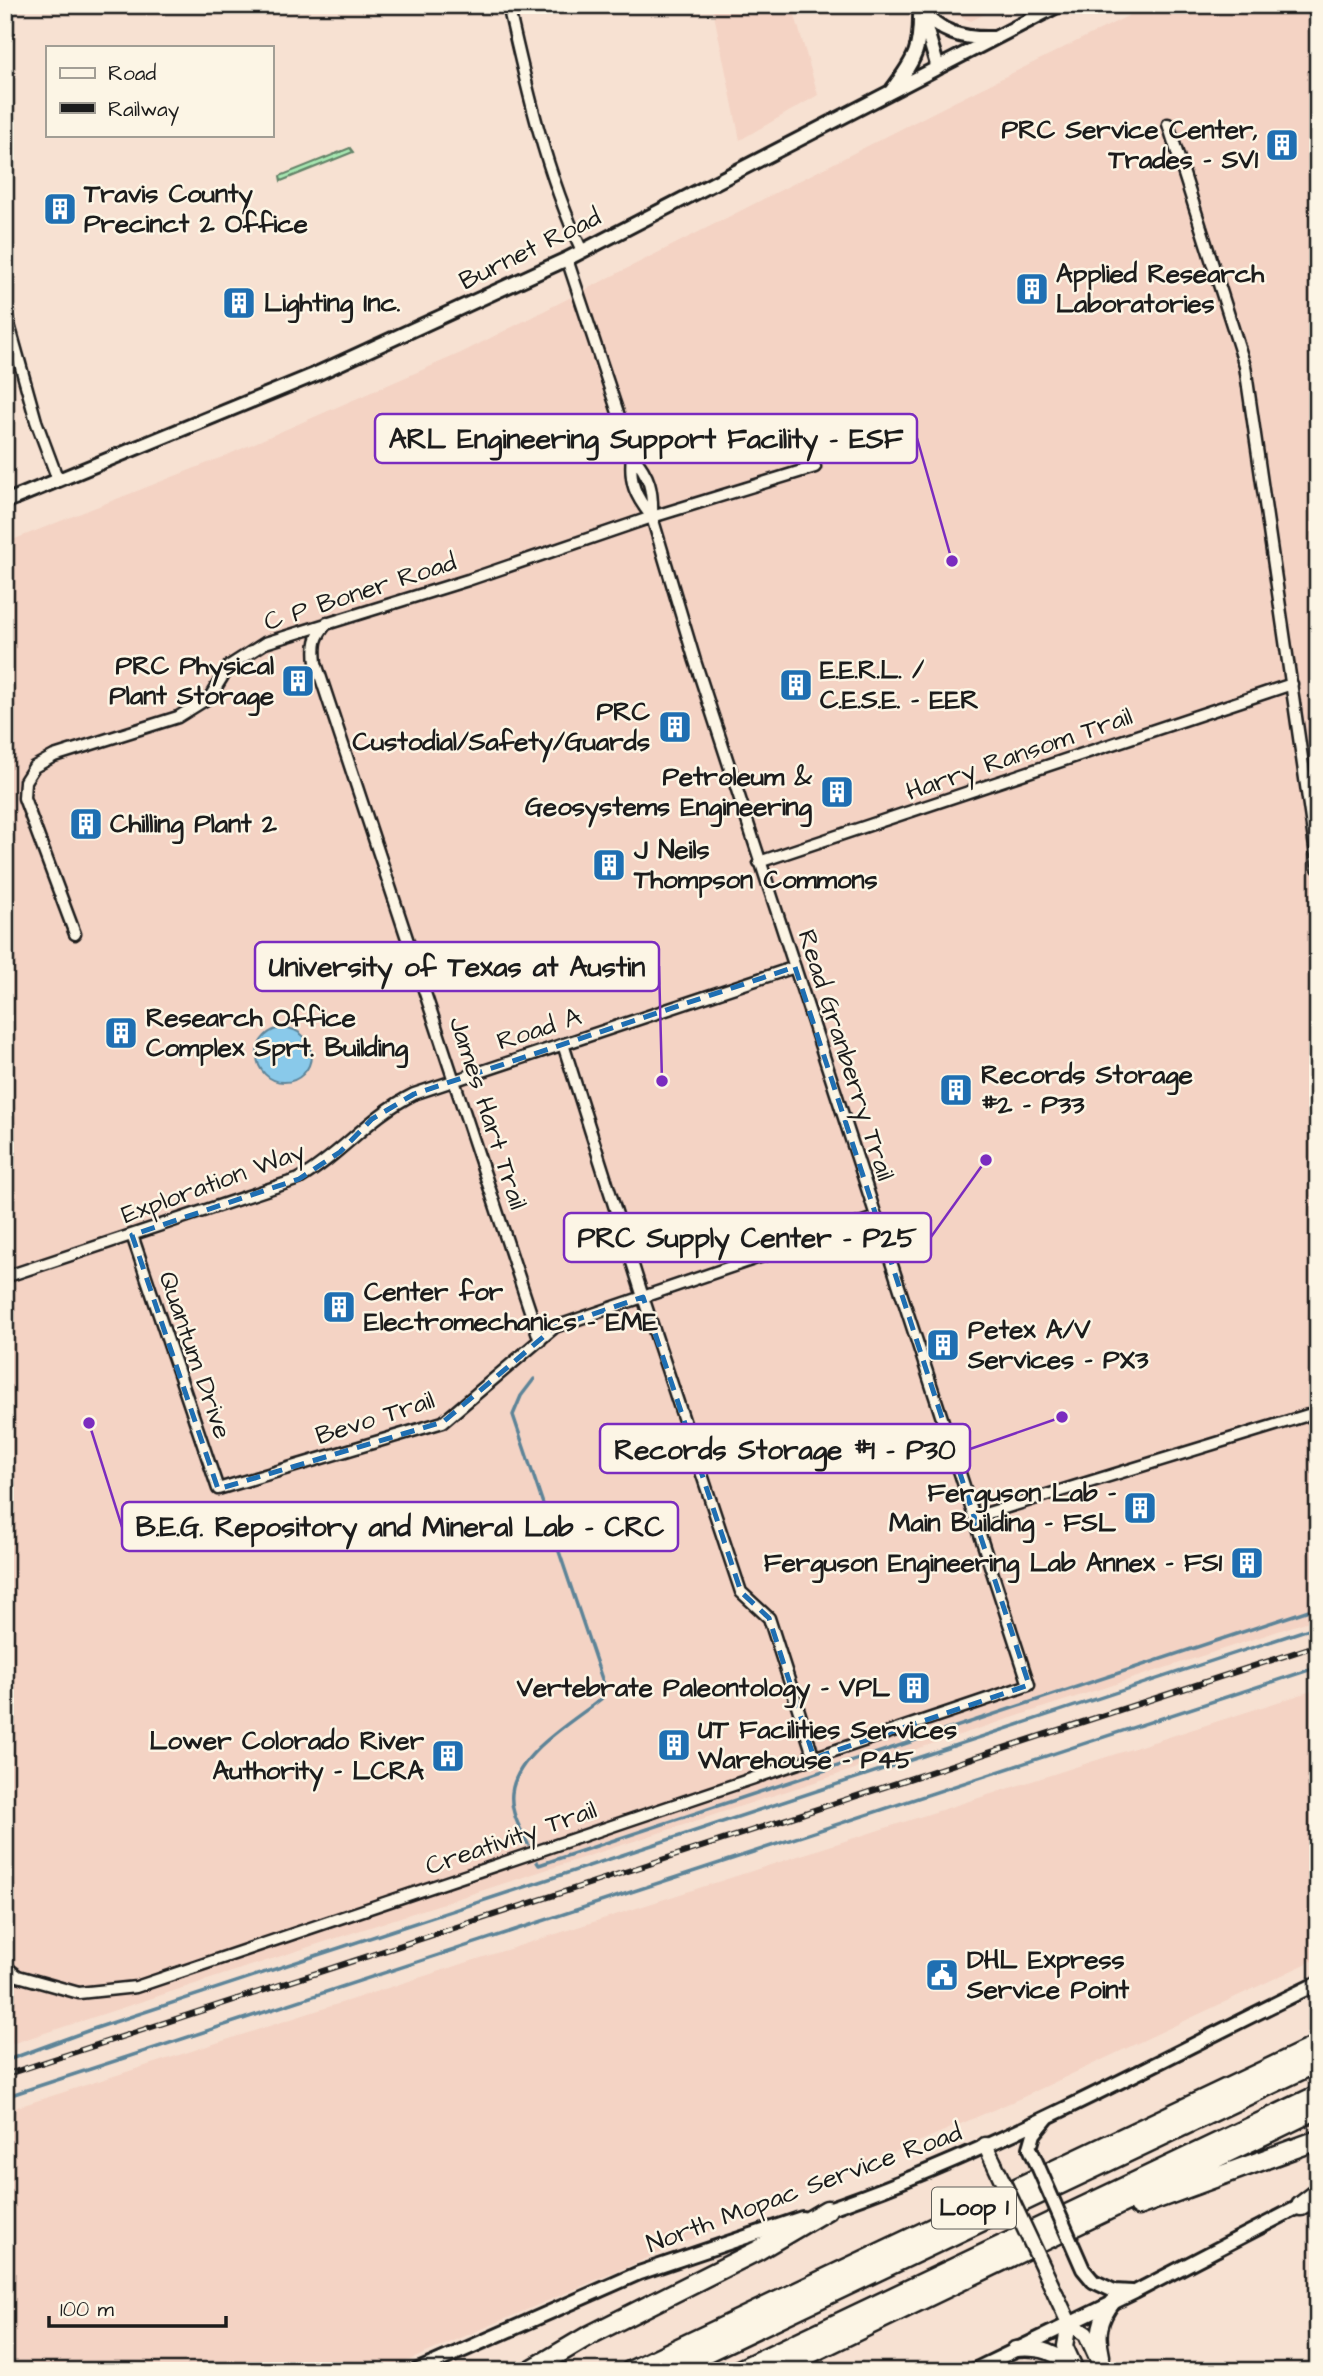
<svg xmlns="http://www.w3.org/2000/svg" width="1323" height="2376" viewBox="0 0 1323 2376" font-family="'Architects Daughter',sans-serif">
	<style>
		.built { fill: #f4d3c4 }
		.green { fill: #a7e8b2; stroke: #628267; stroke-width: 2 }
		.water { fill: #89c9ea; stroke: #5d8498; stroke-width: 2 }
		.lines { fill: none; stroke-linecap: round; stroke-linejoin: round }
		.stream { stroke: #5d8498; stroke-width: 3.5 }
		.street-casing { stroke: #1c1c1c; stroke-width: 15 }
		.secondary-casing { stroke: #1c1c1c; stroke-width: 18 }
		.primary-casing { stroke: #1c1c1c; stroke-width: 19 }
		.highway-casing { stroke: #1c1c1c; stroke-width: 23 }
		.street { stroke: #fcf5e5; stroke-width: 10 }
		.secondary { stroke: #fcf5e5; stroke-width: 12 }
		.primary { stroke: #fcf5e5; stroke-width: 14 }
		.highway { stroke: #fcf5e5; stroke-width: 18 }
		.rail-casing { stroke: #1c1c1c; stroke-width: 6 }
		.rail { stroke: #fcf5e5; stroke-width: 3.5; stroke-dasharray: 10; stroke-linecap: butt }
		.secondary-bridge-casing { stroke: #1c1c1c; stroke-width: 18; stroke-linecap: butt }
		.primary-bridge-casing { stroke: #1c1c1c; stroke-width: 19; stroke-linecap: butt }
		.secondary-bridge { stroke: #fcf5e5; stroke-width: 12 }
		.primary-bridge { stroke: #fcf5e5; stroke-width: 14 }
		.marked { fill: none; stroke: #1f6fb2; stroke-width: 5; stroke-dasharray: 14 9; stroke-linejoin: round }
		.labels { text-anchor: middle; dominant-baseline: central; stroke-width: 5; stroke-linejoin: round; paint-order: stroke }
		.shield { fill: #fcf5e5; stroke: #5f5d58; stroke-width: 2 }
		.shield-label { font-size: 24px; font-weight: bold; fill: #1c1c1c }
		.poi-label { font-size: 26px; font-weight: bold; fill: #1c1c1c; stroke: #fcf5e5; text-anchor: start }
		.street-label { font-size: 26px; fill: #1c1c1c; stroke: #fcf5e5 }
		.leader { fill: none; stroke: #7b2cbf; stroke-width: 2.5 }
		.callout-dot { fill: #7b2cbf; stroke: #fcf5e5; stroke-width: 2.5 }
		.callout { fill: #fcf5e5; stroke: #7b2cbf; stroke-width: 2.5 }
		.callout-label { font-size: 28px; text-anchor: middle; font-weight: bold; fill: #1c1c1c }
	</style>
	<rect width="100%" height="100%" fill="#f7e1d2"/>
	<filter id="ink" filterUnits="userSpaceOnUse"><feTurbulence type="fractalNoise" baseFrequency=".0143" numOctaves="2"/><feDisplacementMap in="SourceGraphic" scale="14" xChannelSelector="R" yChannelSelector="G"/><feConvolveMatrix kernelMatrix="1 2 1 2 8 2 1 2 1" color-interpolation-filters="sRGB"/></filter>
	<g filter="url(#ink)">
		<path class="built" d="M712,5H792L818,95L740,140Z
			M944,5H1003L971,21L945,10Z
			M1150,5H1318V1618L5,2046V543L218,459L461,353L952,103Z
			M1318,1689V1958L1021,2098L384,2371H5V2111Z"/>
		<path class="green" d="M350,148L353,152L281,181L280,176Z"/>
		<path class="water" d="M257 1055a27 27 0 1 1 54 0a27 27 0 1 1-54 0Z"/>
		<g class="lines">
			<path class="stream" d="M528,1844C520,1829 510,1811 512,1793C516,1754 572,1722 601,1699L605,1688L513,1415L521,1396L534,1379
				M537,1862L539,1865L1318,1607
				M5,2061L90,2030L1318,1626
				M5,2097L1318,1667"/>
			<defs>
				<path id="street" d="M508,5C527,89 546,173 582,251
					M1168,124L1245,366L1318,868
					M5,310L36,421L58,480
					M632,455C629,483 635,496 652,517
					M327,623C315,637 314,644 316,663L540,1341
					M759,862L1292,684
					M75,934L24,798L25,781L34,767L54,756L178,717L210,697L229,666L265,643L468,580L652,517L815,467
					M563,1044L643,1297L741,1592L769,1618L814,1758
					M132,1235L218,1489L443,1422L555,1327L877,1217
					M5,1277L299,1179C343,1153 368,1117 414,1094L795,967
					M975,1517L1318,1412
					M5,1966L18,1976L79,1993L136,1987L1029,1685L695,661L652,517C653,490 650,476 632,455L567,259"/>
				<path id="secondary" d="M920,8C940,33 962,39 993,38
					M924,21L938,68
					M892,90C916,58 921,49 920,8
					M5,502L314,375L567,259L1059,5
					M1030,2148L1034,2134L1048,2117
					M819,2212C990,2155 1156,2061 1318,1983
					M1093,2281L1114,2291L1132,2292
					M416,2371L639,2273L802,2218
					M972,2371L1135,2292L1308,2202"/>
				<path id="primary" d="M985,2145L993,2161
					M1056,2295L1069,2323L1086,2334L1103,2371
					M1069,2323L1065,2346L1075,2368
					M1015,2349C1040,2347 1057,2351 1074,2371
					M1102,2356C1097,2334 1099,2320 1113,2302"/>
				<path id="highway" d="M1138,2206L1318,2140
					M1301,2206L1318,2193
					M529,2371L588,2336L757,2251L827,2210
					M630,2371L1318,2045
					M667,2371L1318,2062
					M737,2371L1318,2095
					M774,2371L1318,2109"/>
			</defs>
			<use href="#street" class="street-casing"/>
			<use href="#secondary" class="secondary-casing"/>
			<use href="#primary" class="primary-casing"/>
			<use href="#highway" class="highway-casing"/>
			<use href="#street" class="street"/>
			<use href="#secondary" class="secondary"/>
			<use href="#primary" class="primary"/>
			<use href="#highway" class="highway"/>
			<defs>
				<path id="rail" d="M5,2075L1318,1645"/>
			</defs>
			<use href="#rail" class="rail-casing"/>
			<use href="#rail" class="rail"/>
			<defs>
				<path id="secondary-bridge" d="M1030,2148L1083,2269L1093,2281"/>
				<path id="primary-bridge" d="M993,2161L1056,2295"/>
			</defs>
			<use href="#secondary-bridge" class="secondary-bridge-casing"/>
			<use href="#primary-bridge" class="primary-bridge-casing"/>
			<use href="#secondary-bridge" class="secondary-bridge"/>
			<use href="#primary-bridge" class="primary-bridge"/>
		</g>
	</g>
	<path class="marked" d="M795,967L1029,1685L814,1758L769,1618L741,1592L643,1297L555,1327L443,1422L218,1489L132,1235L299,1179L340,1152L372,1119L414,1094Z"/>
	<defs>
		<symbol id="building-square" viewBox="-11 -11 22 22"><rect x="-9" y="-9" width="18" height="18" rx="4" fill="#1f6fb2" stroke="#fcf5e5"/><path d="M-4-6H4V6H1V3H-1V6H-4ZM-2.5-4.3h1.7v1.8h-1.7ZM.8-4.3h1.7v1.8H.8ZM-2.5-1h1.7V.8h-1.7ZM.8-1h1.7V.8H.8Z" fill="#fff"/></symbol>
		<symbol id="civic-square" viewBox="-11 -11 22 22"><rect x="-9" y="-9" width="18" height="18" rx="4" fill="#1f6fb2" stroke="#fcf5e5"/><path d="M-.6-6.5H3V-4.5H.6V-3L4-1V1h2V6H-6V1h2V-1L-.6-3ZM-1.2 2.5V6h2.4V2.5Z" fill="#fff"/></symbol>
	</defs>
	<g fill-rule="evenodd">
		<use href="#building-square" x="1263" y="126" width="38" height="38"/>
		<use href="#building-square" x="41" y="190" width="38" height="38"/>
		<use href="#building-square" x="1013" y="270" width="38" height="38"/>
		<use href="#building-square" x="220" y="284" width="38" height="38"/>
		<use href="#building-square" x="279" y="662" width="38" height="38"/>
		<use href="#building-square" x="777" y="666" width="38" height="38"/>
		<use href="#building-square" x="656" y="708" width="38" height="38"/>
		<use href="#building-square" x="818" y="773" width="38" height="38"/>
		<use href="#building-square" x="67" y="805" width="38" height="38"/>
		<use href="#building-square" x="590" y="846" width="38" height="38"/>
		<use href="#building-square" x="102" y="1014" width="38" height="38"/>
		<use href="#building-square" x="937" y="1071" width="38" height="38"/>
		<use href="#building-square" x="320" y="1288" width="38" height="38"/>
		<use href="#building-square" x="924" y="1326" width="38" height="38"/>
		<use href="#building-square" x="1121" y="1489" width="38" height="38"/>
		<use href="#building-square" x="1228" y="1544" width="38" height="38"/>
		<use href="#building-square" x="895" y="1669" width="38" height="38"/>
		<use href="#building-square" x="655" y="1726" width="38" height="38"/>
		<use href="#building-square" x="429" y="1737" width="38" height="38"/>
		<use href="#civic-square" x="923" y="1956" width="38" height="38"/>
	</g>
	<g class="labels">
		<rect class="shield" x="932" y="2187.5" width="84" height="41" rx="5"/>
		<g class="shield-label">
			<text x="974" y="2208">Loop 1</text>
		</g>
		<g class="poi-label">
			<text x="1258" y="130" text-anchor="end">PRC Service Center,<tspan x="1258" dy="30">Trades - SV1</tspan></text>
			<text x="84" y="194">Travis County<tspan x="84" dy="30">Precinct 2 Office</tspan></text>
			<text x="1056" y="274">Applied Research<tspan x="1056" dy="30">Laboratories</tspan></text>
			<text x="264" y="303">Lighting Inc.</text>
			<text x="274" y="666" text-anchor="end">PRC Physical<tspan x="274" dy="30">Plant Storage</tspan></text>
			<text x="820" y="670">E.E.R.L. /<tspan x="820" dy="30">C.E.S.E. - EER</tspan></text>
			<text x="650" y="712" text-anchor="end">PRC<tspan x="650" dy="30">Custodial/Safety/Guards</tspan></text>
			<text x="812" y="777" text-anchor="end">Petroleum &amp;<tspan x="812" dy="30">Geosystems Engineering</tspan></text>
			<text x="110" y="824">Chilling Plant 2</text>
			<text x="634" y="850">J Neils<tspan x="634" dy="30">Thompson Commons</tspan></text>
			<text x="146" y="1018">Research Office<tspan x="146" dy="30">Complex Sprt. Building</tspan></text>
			<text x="981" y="1075">Records Storage<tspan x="981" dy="30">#2 - P33</tspan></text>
			<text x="364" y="1292">Center for<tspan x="364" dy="30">Electromechanics - EME</tspan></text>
			<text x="968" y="1330">Petex A/V<tspan x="968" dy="30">Services - PX3</tspan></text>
			<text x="1116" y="1493" text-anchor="end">Ferguson Lab -<tspan x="1116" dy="30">Main Building - FSL</tspan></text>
			<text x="1222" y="1563" text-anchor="end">Ferguson Engineering Lab Annex - FS1</text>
			<text x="890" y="1688" text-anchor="end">Vertebrate Paleontology - VPL</text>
			<text x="698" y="1730">UT Facilities Services<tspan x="698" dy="30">Warehouse - P45</tspan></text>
			<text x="424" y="1741" text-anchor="end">Lower Colorado River<tspan x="424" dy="30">Authority - LCRA</tspan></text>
			<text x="967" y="1960">DHL Express<tspan x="967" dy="30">Service Point</tspan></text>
		</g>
		<g class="street-label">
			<text transform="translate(530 249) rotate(-26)">Burnet Road</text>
			<text transform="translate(360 592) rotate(-18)">C P Boner Road</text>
			<text transform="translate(1019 754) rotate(-19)">Harry Ransom Trail</text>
			<text transform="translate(539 1029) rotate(-18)">Road A</text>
			<text transform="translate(846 1055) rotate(72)">Read Granberry Trail</text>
			<text transform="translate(488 1113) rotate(72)">James Hart Trail</text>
			<text transform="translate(213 1183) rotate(-20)">Exploration Way</text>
			<text transform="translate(195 1355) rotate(71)">Quantum Drive</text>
			<text transform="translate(375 1418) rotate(-18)">Bevo Trail</text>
			<text transform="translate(511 1838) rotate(-19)">Creativity Trail</text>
			<text transform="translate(804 2188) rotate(-20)">North Mopac Service Road</text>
		</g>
	</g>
	<path class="leader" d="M952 561L917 438M662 1081L659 966M986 1160L931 1237M1062 1417L970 1449M89 1423L122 1527"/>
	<g class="callout-dot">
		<circle cx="952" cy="561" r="7"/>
		<circle cx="662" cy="1081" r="7"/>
		<circle cx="986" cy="1160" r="7"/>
		<circle cx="1062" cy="1417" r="7"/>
		<circle cx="89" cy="1423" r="7"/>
	</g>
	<g class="callout">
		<rect x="375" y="414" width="542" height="49" rx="7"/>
		<rect x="255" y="942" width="404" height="49" rx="7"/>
		<rect x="564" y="1213" width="367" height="49" rx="7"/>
		<rect x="600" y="1424" width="370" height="49" rx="7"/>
		<rect x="122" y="1502" width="556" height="49" rx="7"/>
	</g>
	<g class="callout-label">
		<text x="646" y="448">ARL Engineering Support Facility - ESF</text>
		<text x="457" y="976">University of Texas at Austin</text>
		<text x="747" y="1247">PRC Supply Center - P25</text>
		<text x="785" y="1459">Records Storage #1 - P30</text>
		<text x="400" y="1536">B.E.G. Repository and Mineral Lab - CRC</text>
	</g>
	<rect width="1323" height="2376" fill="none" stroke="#fcf5e5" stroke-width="28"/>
	<rect x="14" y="14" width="1295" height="2348" fill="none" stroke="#1c1c1c" stroke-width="2.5" filter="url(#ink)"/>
	<rect x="46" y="46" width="228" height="91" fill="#fcf5e5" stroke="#a29e95" stroke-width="2"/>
	<rect x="60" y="68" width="35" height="10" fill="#fcf5e5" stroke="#a29e95" stroke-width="2"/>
	<text x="108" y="80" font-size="21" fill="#1c1c1c">Road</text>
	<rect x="60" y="103" width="35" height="10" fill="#1c1c1c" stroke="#a29e95" stroke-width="2"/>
	<text x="108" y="116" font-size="21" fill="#1c1c1c">Railway</text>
	<path d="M49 2316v10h177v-10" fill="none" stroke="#1c1c1c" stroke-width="3.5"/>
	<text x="60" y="2316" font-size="21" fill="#1c1c1c" stroke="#fcf5e5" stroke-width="5" paint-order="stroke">100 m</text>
</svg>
